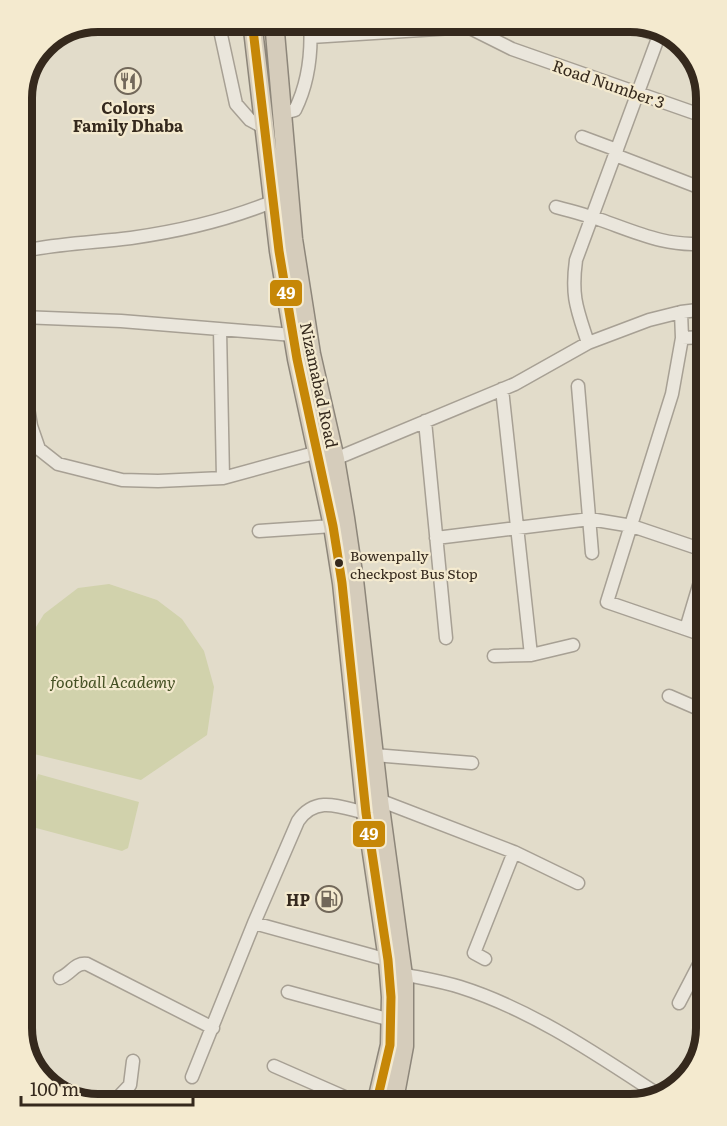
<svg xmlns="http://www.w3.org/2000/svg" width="727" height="1126" viewBox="0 0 727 1126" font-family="Literata,serif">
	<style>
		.green { fill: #d1d2ac }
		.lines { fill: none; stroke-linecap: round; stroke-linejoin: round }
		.minor-casing { stroke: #a7a094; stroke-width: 15 }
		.highway-casing { stroke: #8d867a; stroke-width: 21 }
		.minor { stroke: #eae6dc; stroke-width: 12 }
		.highway { stroke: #d5ccbb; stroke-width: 18 }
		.bus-1-casing { stroke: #f4eacf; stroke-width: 14 }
		.bus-1 { stroke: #c68707; stroke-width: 9 }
		.bus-dot { fill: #35291d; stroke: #f4eacf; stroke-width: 2 }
		.labels { text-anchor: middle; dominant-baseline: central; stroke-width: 4.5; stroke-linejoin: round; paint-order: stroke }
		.bus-label { font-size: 14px; fill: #35291d; stroke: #f4eacf; text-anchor: start }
		.street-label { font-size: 16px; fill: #35291d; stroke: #f4eacf }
		.poi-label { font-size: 16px; font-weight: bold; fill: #35291d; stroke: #f4eacf }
		.park-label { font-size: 16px; font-style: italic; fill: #455124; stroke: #f4eacf }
		.rim { fill: none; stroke: #35291d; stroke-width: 8 }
		.line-badge { stroke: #f4eacf; stroke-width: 2 }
		.badge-label { font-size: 16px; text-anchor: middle; font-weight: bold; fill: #fff }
	</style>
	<rect width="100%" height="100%" fill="#e2dcca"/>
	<path class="green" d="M109,584L157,600L182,619L204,651L214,687L207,735L141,780L34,754L21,711L25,645L44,614L78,588Z
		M38,774L139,802L128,848L122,851L25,825Z"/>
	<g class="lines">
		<defs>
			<path id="minor" d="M218,21L236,104L250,120L265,128
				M619,21L680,43
				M311,37L468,27L512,49L706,117
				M280,114L295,110C308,84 312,51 310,21
				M582,137L617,150
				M615,155L706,190
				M556,207C571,211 586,215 601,220C635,232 669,248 706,243
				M34,249C66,243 99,242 131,238C181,231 228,220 274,201
				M681,312L682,338L672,394L607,602L706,636
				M21,317L121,321L293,335
				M21,327L26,396L31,426L39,449L58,464L122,480L158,481L223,478L318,452
				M220,330L223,478
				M682,338L706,337
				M588,343C577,309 571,297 576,260L661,30
				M578,386L592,553
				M502,389L531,655
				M425,421L446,638
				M335,459L515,384L588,343L649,320L681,312L706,309
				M259,531L333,526
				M436,538L590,519L632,526L706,551
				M686,629L706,562
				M494,656L531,655L573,645
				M669,696L706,712
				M374,755L472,763
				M379,800L514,852L578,883
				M254,923L388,960
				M485,959L474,953L514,852
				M402,974C421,978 441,981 460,987C533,1010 599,1056 662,1097
				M60,978C71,974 75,962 87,964L213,1028
				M288,992L391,1020
				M679,1003L706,951
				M274,1066L363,1105
				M192,1077L254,923L298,821C316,795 340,807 366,813
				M84,1097L104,1105
				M111,1105L130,1085L133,1061"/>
			<path id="highway" d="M252,21L279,251L297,359L333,526L342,583L366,813L388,960L391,997L390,1045L376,1105
				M274,21L293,239L311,354L335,459L345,518L354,580L379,800L404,983V1046L393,1105"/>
		</defs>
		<use href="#minor" class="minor-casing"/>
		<use href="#highway" class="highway-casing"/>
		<use href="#minor" class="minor"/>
		<use href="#highway" class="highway"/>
		<defs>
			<path id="bus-1" d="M252,21L279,251L297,359L333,526L342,583L366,813L388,960L391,997L390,1045L376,1105"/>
		</defs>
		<use href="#bus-1" class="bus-1-casing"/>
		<use href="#bus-1" class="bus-1"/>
	</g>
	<defs>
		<symbol id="restaurant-ring" viewBox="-11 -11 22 22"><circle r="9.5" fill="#f4eacf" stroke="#72685a" stroke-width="1.5"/><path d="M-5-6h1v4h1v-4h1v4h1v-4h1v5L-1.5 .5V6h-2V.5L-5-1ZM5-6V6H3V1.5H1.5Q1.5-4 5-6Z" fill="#72685a"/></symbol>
		<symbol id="fuel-ring" viewBox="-11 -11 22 22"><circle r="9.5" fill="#f4eacf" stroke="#72685a" stroke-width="1.5"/><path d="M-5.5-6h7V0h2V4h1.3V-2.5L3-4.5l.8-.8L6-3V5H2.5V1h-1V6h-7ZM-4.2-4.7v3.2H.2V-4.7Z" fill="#72685a"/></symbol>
	</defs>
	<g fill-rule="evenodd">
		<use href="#restaurant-ring" x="113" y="66" width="30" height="30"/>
		<use href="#fuel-ring" x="314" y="884" width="30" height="30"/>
	</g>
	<circle class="bus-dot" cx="339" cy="563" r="5"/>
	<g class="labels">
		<g class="bus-label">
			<text x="350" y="555">Bowenpally<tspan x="350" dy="18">checkpost Bus Stop</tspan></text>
		</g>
		<g class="street-label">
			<text transform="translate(609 83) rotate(19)">Road Number 3</text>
			<text transform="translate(320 385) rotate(78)">Nizamabad Road</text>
		</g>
		<g class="poi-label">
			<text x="128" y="107">Colors<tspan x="128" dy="18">Family Dhaba</tspan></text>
			<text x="310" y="899" text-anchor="end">HP</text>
		</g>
		<g class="park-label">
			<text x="113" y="681">football Academy</text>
		</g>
	</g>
	<path d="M0 0H727V1126H0ZM98 32H630A66 66 0 0 1 696 98V1028A66 66 0 0 1 630 1094H98A66 66 0 0 1 32 1028V98A66 66 0 0 1 98 32Z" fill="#f4eacf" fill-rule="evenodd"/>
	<path class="rim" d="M98 32H630A66 66 0 0 1 696 98V1028A66 66 0 0 1 630 1094H98A66 66 0 0 1 32 1028V98A66 66 0 0 1 98 32Z"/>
	<g class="line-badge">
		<rect x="269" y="279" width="34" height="28" rx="6" fill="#c68707"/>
		<rect x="352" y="820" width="34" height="28" rx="6" fill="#c68707"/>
	</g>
	<g class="badge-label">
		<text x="286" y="299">49</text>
		<text x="369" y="840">49</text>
	</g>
	<path d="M21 1096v9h172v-9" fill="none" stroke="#35291d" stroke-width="3"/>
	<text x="30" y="1096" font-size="18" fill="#35291d" stroke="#f4eacf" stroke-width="4.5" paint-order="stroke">100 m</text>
</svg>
